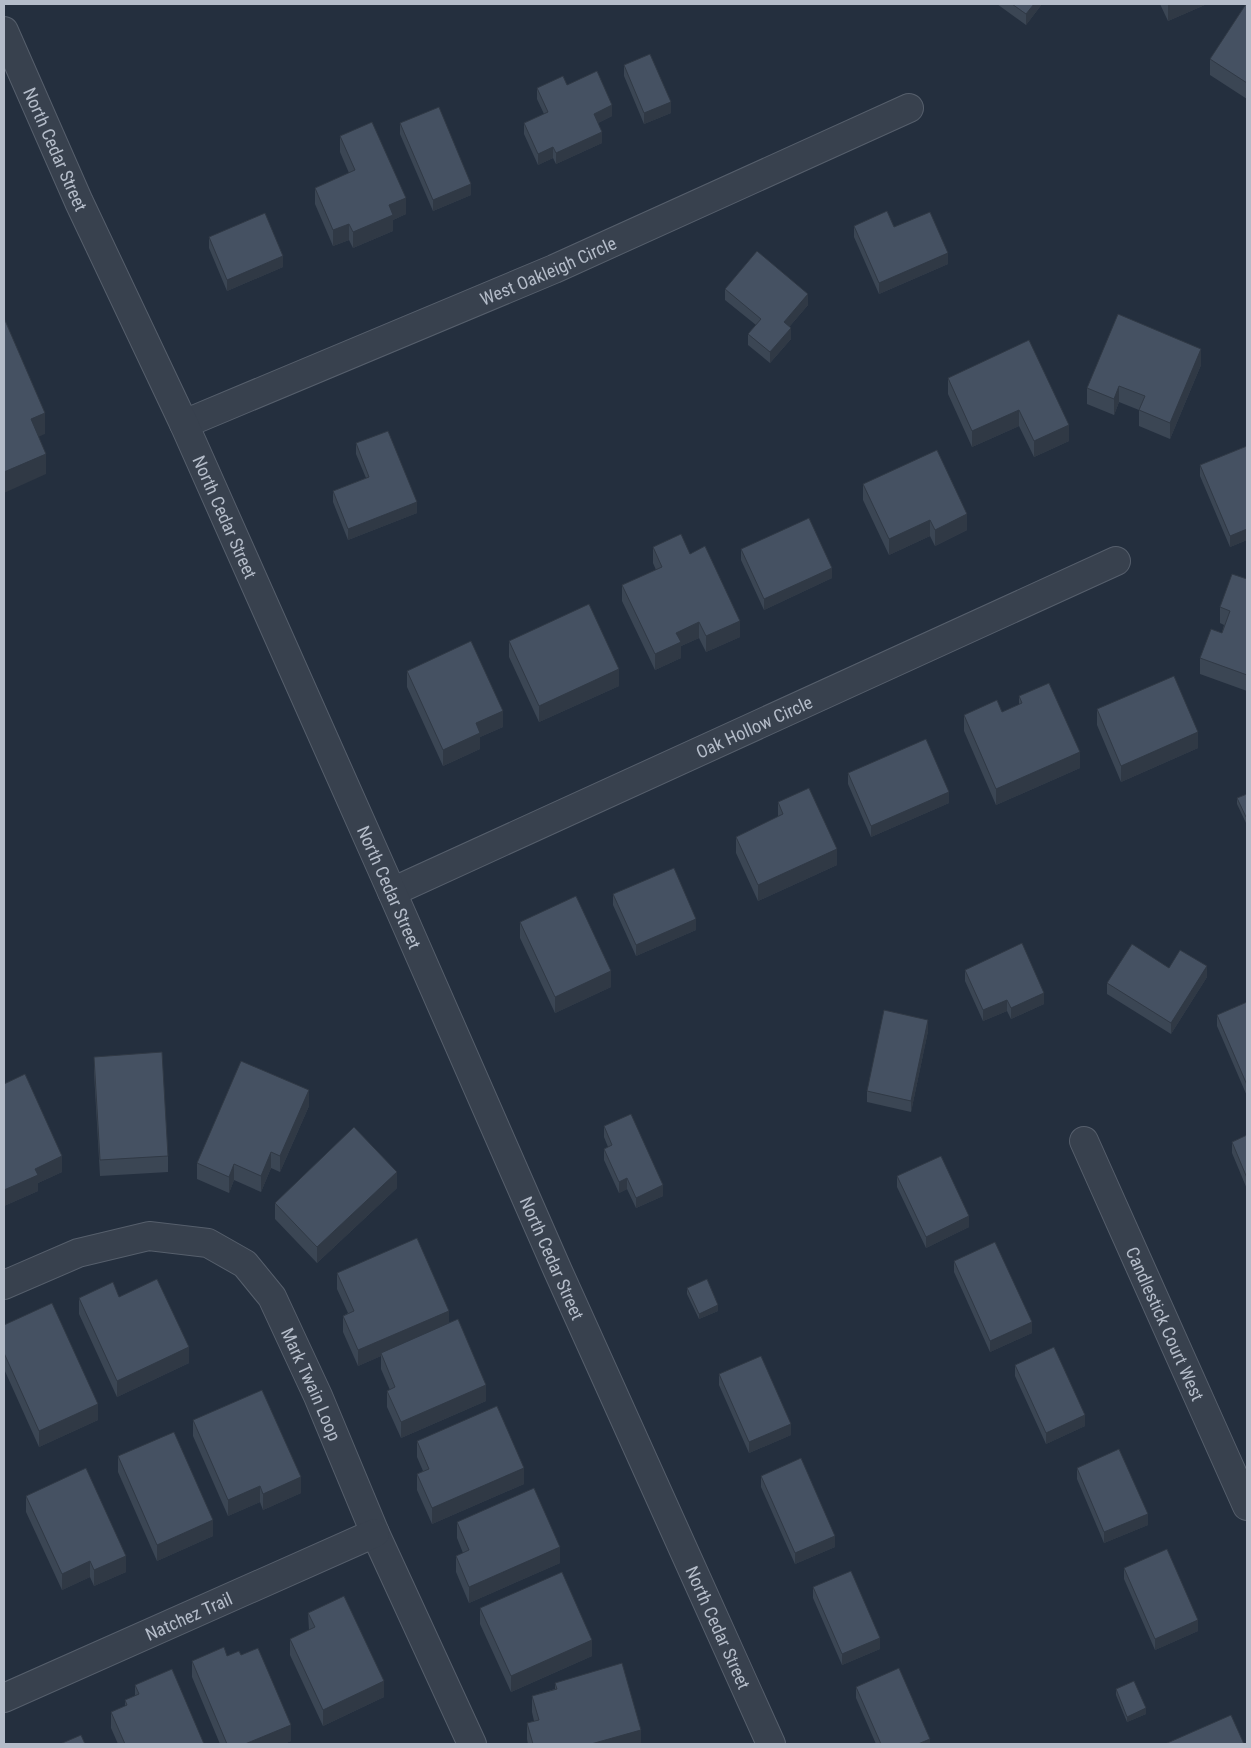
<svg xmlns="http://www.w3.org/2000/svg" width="1251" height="1748" viewBox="0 0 1251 1748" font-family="'Roboto Condensed',sans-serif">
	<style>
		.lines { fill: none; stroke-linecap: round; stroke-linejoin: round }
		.minor-casing { stroke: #565f6c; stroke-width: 30 }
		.tertiary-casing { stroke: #565f6c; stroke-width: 30 }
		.minor { stroke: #38414e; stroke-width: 28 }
		.tertiary { stroke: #38414e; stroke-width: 28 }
		.wall { fill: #3b4654 }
		.shaded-wall { fill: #303945 }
		.building { fill: #455162; stroke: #303945 }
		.labels { text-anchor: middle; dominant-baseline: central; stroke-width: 4.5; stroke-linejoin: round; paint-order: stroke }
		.street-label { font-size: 18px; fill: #b4bcc9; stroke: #1d2633 }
	</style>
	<rect width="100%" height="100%" fill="#242f3e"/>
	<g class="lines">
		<defs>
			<g id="minor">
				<path id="s1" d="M184,424L554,269L909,108"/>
				<path id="s2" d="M392,892L1116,561"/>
				<path id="s3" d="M1084,1141L1247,1506"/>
				<path id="s4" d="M4,1285L78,1253L149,1236L208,1243L245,1264L272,1297L318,1396L375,1533L472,1744"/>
				<path id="s5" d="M4,1698L375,1533"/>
			</g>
			<g id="tertiary">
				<path id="s6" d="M4,31L79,202L184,424L392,892L558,1271L771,1744"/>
			</g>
		</defs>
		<use href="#minor" class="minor-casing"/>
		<use href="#tertiary" class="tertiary-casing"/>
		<use href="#minor" class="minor"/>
		<use href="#tertiary" class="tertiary"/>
	</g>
	<path class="wall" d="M997,4H1042L1026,25Z
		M1160,4H1207L1168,21Z
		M1247,4V99L1210,75V59Z
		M624,65L671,113L644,124L624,76Z
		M567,85L612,116L598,123L602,143L556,164L553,158L538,165L524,134V123L544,114L537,99V88Z
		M400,123L471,195L433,211L400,134Z
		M340,136L406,214L393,220V231L353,248L349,240L333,246L315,204V188L349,173L340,152Z
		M854,226L894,227L948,264L879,294L854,237Z
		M209,237L283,267L227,291L209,248Z
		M725,289L808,305L790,326L791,339L770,363L748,345V334L756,325L725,300Z
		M1201,365L1170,439L1139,426V410L1119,402L1114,415L1087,404V388Z
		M948,378L1069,425V441L1034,457L1019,426L972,447L948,394Z
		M356,443L417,513L348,540L333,502V491L366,478L356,454Z
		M1247,446V540L1230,547L1200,476V465Z
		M863,484L967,530L935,546L930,536L889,555L863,500Z
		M653,547L690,554L740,637L706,652L699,638L681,646V658L655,670L622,601V585L656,570L653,563Z
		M741,549L832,578L764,610L741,560Z
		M1247,579V691L1200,674V658L1222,633L1224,625L1220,623V607Z
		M509,641L619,686L539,722L509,657Z
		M407,671L503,727L480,737V749L443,766L407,687Z
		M1019,696L1080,768L996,805L964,731V715L1002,712L1019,705Z
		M1097,709L1198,748L1121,782L1097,725Z
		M848,773L949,803L871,837L848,784Z
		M1247,794L1246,823L1237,804V798Z
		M778,802L837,865L758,901L736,853V837L778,817Z
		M613,894L696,930L636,956L613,905Z
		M520,922L611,987L555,1013L520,938Z
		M1169,968L1207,977L1171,1034L1107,994V983Z
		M965,970L1044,1004L1011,1019L1007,1011L983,1021L965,981Z
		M1247,1002V1096L1217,1026V1015Z
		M928,1031L911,1112L867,1102V1091Z
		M94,1057L168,1156V1172L100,1176L94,1073Z
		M4,1084L62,1172L38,1183V1191L4,1206Z
		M309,1106L280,1172L271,1168L261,1192L234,1180L229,1193L197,1179V1163Z
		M604,1126L663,1196L636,1208L627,1189L619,1193L604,1160V1149L608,1147L604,1137Z
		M1247,1135V1189L1232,1153V1142Z
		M897,1176L969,1227L926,1248L897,1187Z
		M397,1188L317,1263L275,1219V1203Z
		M954,1261L1032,1333L990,1352L954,1272Z
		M337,1273L449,1323L486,1401L401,1438L387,1407V1391L390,1390L381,1369V1356L358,1366L343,1332V1316L348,1313L337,1289Z
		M687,1288L718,1311L699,1319L687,1294Z
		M119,1297L189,1363L117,1397L79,1314V1298Z
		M4,1325L98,1420L39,1447L4,1369Z
		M1015,1365L1085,1426L1046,1444L1015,1376Z
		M719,1374L791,1435L749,1453L719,1385Z
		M193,1420L301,1493L263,1510L260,1502L228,1516L193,1436Z
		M417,1441L524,1484L432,1524L417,1490V1474L423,1471L417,1457Z
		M118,1456L213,1536L157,1561L118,1472Z
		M1077,1468L1148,1525L1104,1543L1077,1479Z
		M761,1476L835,1547L795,1564L761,1487Z
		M26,1496L126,1572L94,1586L90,1577L62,1590L26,1512Z
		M457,1522L560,1563L469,1603L456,1572V1556L463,1553L457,1538Z
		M1124,1568L1198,1631L1155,1650L1124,1579Z
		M813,1587L880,1649L842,1665L813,1598Z
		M480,1608L592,1656L511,1692L480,1624Z
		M308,1613L384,1697L323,1726L290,1655V1639L309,1630Z
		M227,1656L291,1741L284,1744H220L192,1677V1661Z
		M555,1683L641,1744H528L527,1739V1723L534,1721L532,1712V1696L555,1689Z
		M135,1685L204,1744H118L111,1728V1712L125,1706V1700L135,1696Z
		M856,1687L930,1744H876L856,1698Z
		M1116,1689L1146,1714L1127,1722L1116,1695Z"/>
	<path class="shaded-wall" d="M1034,4H1042L1026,25V14Z
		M1172,4H1207L1168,21V5Z
		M671,102V113L644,124V113Z
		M612,105V116L594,125V114Z
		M602,132V143L556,164V153Z
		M553,147V158L538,165V154Z
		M471,184V195L433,211V200Z
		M406,198V214L393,220V231L353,248V232L389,205Z
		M349,224V240L333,246V230Z
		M948,253V264L879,294V283Z
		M283,256V267L227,291V280Z
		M808,294V305L784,333V322Z
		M791,328V339L770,363V352Z
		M1201,349V365L1170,439V423Z
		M1119,386V402L1114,415V399Z
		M1019,410V426L972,447V431Z
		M45,413V434L31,440V419Z
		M1069,425V441L1034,457V441Z
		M46,454V474L4,493V472Z
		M417,502V513L348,540V529Z
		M967,514V530L935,546V530Z
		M930,520V536L889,555V539Z
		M1247,529V540L1230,547V536Z
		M832,568V578L764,610V599Z
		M740,621V637L706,652V636Z
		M699,622V638L681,646V658L655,670V654L676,633Z
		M619,669V686L539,722V706Z
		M503,711V727L480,737V749L443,766V750L476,723Z
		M1198,732V748L1121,782V766Z
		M1080,752V768L996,805V789Z
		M949,792V803L871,837V826Z
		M837,849V865L758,901V885Z
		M696,919V930L636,956V945Z
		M1207,966V977L1171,1034V1023Z
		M611,971V987L555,1013V997Z
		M1044,993V1004L1011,1019V1008Z
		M1007,1000V1011L983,1021V1010Z
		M928,1020V1031L911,1112V1101Z
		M309,1090V1106L280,1172V1156Z
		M271,1152V1168L261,1192V1176Z
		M62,1156V1172L38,1183V1191L4,1206V1190L35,1169Z
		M234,1164V1180L229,1193V1177Z
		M397,1172V1188L317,1263V1247Z
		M627,1178V1189L619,1193V1182Z
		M663,1185V1196L636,1208V1198Z
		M969,1216V1227L926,1248V1237Z
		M718,1305V1311L699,1319V1314Z
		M449,1311V1327L381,1353V1356L358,1366V1350Z
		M1032,1322V1333L990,1352V1341Z
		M189,1347V1363L117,1397V1381Z
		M486,1385V1401L401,1438V1422Z
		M98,1404V1420L39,1447V1431Z
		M1085,1415V1426L1046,1444V1433Z
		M791,1424V1435L749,1453V1442Z
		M524,1468V1484L432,1524V1508Z
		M301,1477V1493L263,1510V1494Z
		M260,1486V1502L228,1516V1500Z
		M1148,1514V1525L1104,1543V1532Z
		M213,1520V1536L157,1561V1545Z
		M835,1536V1547L795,1564V1553Z
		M560,1547V1563L469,1603V1587Z
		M126,1556V1572L94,1586V1570Z
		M90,1561V1577L62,1590V1574Z
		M1198,1620V1631L1155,1650V1639Z
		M880,1638V1649L842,1665V1654Z
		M592,1640V1656L511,1692V1676Z
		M384,1681V1697L323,1726V1710Z
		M1146,1708V1714L1127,1722V1717Z
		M291,1725V1741L284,1744H245Z
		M641,1730V1744H591Z
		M930,1739V1744H918Z"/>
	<path class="building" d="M1012,4H1034L1026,14Z
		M1246,4H1247V83L1210,59Z
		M650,54L671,102L644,113L624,65Z
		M597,71L612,105L594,114L602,132L556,153L553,147L538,154L524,123L548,112L537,88L563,76L567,85Z
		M439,107L471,184L433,200L400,123Z
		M372,122L406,198L389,205L393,215L353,232L349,224L333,230L315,188L355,170L340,136Z
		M887,211L894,227L930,212L948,253L879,283L854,226Z
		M265,213L283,256L227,280L209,237Z
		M757,251L808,294L784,322L791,328L770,352L748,334L761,319L725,289Z
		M1118,314L1201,349L1170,423L1139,410L1145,396L1119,386L1114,399L1087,388Z
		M4,318L45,413L31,419L46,454L4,472Z
		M1029,340L1069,425L1034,441L1019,410L972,431L948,378Z
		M388,431L417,502L348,529L333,491L369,477L356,443Z
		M1247,446V529L1230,536L1200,465Z
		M937,450L967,514L935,530L930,520L889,539L863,484Z
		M809,518L832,568L764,599L741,549Z
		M681,534L690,554L705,546L740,621L706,636L699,622L676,633L681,642L655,654L622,585L662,567L653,547Z
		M1232,574L1247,579V675L1200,658L1211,629L1222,633L1230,611L1220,607Z
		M589,604L619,669L539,706L509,641Z
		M471,641L503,711L476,723L480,733L443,750L407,671Z
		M1174,676L1198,732L1121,766L1097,709Z
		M1049,683L1080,752L996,789L964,715L997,700L1002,712L1022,703L1019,696Z
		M926,739L949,792L871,826L848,773Z
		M809,788L837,849L758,885L736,837L783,814L778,802Z
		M1247,794V817H1246L1237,798Z
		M674,868L696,919L636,945L613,894Z
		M576,896L611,971L555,997L520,922Z
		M1022,943L1044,993L1011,1008L1007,1000L983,1010L965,970Z
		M1132,944L1169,968L1180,950L1207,966L1171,1023L1107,983Z
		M1247,1002V1085L1217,1015Z
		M884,1010L928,1020L911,1101L867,1091Z
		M162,1052L168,1156L100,1160L94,1057Z
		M241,1061L309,1090L280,1156L271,1152L261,1176L234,1164L229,1177L197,1163Z
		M25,1074L62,1156L35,1169L38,1175L4,1190V1084Z
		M631,1114L663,1185L636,1198L627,1178L619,1182L604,1149L612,1145L604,1126Z
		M354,1127L397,1172L317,1247L275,1203Z
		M1247,1135V1178L1232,1142Z
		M941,1156L969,1216L926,1237L897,1176Z
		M417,1238L449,1311L358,1350L343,1316L354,1311L337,1273Z
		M995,1242L1032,1322L990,1341L954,1261Z
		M157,1279L189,1347L117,1381L79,1298L113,1282L119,1297Z
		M707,1279L718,1305L699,1314L687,1288Z
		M52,1303L98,1404L39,1431L4,1353V1325Z
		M458,1319L486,1385L401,1422L387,1391L395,1387L381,1353Z
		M1054,1347L1085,1415L1046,1433L1015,1365Z
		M761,1356L791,1424L749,1442L719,1374Z
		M262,1390L301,1477L263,1494L260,1486L228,1500L193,1420Z
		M497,1406L524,1468L432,1508L417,1474L429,1469L417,1441Z
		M174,1432L213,1520L157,1545L118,1456Z
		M1119,1449L1148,1514L1104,1532L1077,1468Z
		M801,1458L835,1536L795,1553L761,1476Z
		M86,1468L126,1556L94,1570L90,1561L62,1574L26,1496Z
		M534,1488L560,1547L469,1587L456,1556L469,1550L457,1522Z
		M1167,1549L1198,1620L1155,1639L1124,1568Z
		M851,1571L880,1638L842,1654L813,1587Z
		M562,1572L592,1640L511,1676L480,1608Z
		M344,1596L384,1681L323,1710L290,1639L315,1627L308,1613Z
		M224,1647L227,1656L239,1651L241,1655L258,1648L291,1725L245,1744H227L192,1661Z
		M622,1663L641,1730L591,1744H533L527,1723L539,1720L532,1696L557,1689L555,1683Z
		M899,1668L930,1739L918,1744H881L856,1687Z
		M172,1669L204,1744H125L111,1712L127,1705L125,1700L139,1694L135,1685Z
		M1134,1681L1146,1708L1127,1717L1116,1689Z
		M1231,1715L1244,1744H1165Z
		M81,1735L85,1744H60Z"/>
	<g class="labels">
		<g class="street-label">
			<text stroke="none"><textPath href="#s6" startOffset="129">North Cedar Street</textPath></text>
			<text stroke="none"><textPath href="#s1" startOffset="395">West Oakleigh Circle</textPath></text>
			<text stroke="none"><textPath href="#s6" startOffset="534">North Cedar Street</textPath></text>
			<text stroke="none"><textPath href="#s2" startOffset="398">Oak Hollow Circle</textPath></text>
			<text stroke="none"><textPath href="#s6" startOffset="939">North Cedar Street</textPath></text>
			<text stroke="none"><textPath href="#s6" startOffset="1344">North Cedar Street</textPath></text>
			<text stroke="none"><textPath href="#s3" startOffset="200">Candlestick Court West</textPath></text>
			<text stroke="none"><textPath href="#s4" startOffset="394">Mark Twain Loop</textPath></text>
			<text stroke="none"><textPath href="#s5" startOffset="202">Natchez Trail</textPath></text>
			<text stroke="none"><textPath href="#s6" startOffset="1749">North Cedar Street</textPath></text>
		</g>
	</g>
	<rect width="1251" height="1748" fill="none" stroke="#b4bcc9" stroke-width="10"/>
</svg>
